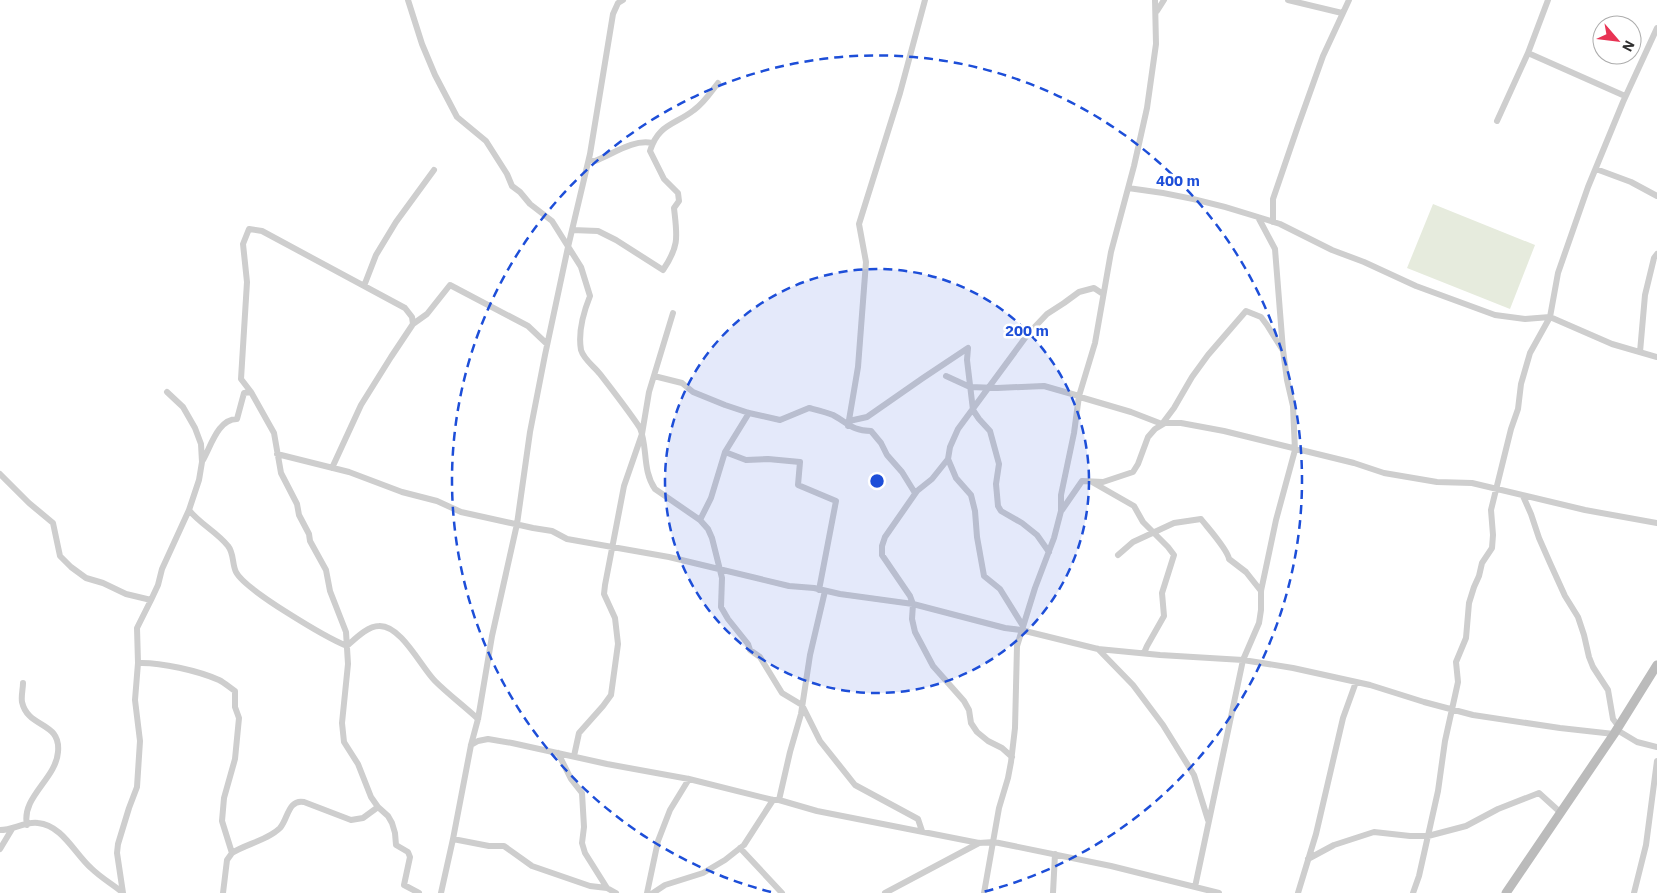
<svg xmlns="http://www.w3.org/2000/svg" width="1657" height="893" viewBox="0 0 1657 893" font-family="'IBM Plex Sans',sans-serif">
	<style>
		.green { fill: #e6ebdd }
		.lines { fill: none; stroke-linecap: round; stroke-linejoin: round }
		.street { stroke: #cecece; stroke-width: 6 }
		.secondary { stroke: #bbb; stroke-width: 9 }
		.ring { fill: none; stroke: #1d4ed8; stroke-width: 2.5; stroke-dasharray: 9 6 }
		.centre { fill: #1d4ed8; stroke: #fff; stroke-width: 2.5 }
		.ring-label { font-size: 15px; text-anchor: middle; font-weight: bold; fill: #1d4ed8; stroke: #fff; stroke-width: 5; stroke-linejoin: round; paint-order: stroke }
	</style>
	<rect width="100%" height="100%" fill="#fff"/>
	<path class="green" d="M1433,204L1535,245L1510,309L1407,268Z"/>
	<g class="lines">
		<path class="street" d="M408,0L422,44L435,75L457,117L486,141L507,174L512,186L520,192L530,204L552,221L581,267L590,296C584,311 578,333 581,350C584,360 594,366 600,374C614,392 628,410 640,428C648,448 642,470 655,489L700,520L708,529L712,538L722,578L721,607L728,619L748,644L750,650L760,657L782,693L802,705L820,741L855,785L918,819L922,831
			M1288,0L1342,13
			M1548,0L1528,53L1625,96
			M1157,11L1164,0
			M1497,121L1528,53
			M589,159L595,161C613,154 633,139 652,143
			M1596,169L1631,182L1657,196
			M1128,188C1171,193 1216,203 1258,217L1275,249L1283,350L1287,380L1293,406L1295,450L1276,520L1261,591V610L1259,623L1243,660L1195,887
			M1258,217L1280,224L1332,250L1364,262L1416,286L1495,315L1525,319L1550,317L1612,344L1657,357
			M1273,222V199L1298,126L1323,56L1349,0
			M572,230L598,231L616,240L663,270C680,245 677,236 674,208L679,201L678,193L664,179L650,151C658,124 675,125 694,110C704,103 711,92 718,83
			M364,286L376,255L396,222L434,170
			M413,324L412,317L405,308L262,231L249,229L243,244L247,282L241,379L251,392L274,433L281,473L297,504L299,515L309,534L310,541L326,570L330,591L346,632L348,664L342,723L344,742L358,764L371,797L378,807L388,816L392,823L395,833L396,845L408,852L410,857L404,885L419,893
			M1640,352L1645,295L1654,258L1657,254
			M654,376L682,383L693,392L725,405L749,413L780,420L809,408C817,410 826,412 833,415C848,423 852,431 871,431L881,443L887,455L902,472L915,493
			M946,376L970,387L997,388L1044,386L1079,396
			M1080,397L1131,412L1162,424L1174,408L1192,377L1208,355L1246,311L1261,317L1267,325L1282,349
			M849,421L867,417L923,378L968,348L967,360L973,410L979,419L990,431L999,464L996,484L998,506L1001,511L1022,523L1037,535L1049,552
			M848,426L858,367L866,262L859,224L900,93L925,0
			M725,452L746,460L768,459L800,462L798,485L836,501L819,590
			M277,454L349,472L402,492L437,501L461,512L533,528L552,531L567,539L669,557L789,586L814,588L840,594L913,604L1005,628L1021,630L1098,649L1160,655L1243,660L1293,668L1370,685L1424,702L1473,715L1560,728L1614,734
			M948,459L932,479L917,491L885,537L882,546V555L910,596L913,604L912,619L915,632L933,666L964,701L969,710L971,723L977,732L988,741L1002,748L1012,757
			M203,460C211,446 218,419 237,419L244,393L251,392
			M332,468L361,405L391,357L413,324L427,314L450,285L528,326L547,344
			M0,474L29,503L53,523L60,556L71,567L86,578L103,583L126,594L151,600
			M1092,482L1134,506L1143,522L1168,547L1174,555L1162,593L1164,616L1147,646L1144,653
			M1523,496L1531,514L1539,538L1550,563L1565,596L1578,617L1584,635L1589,657L1593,667L1608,690L1613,719L1619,727
			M189,510C200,524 217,532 228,546C234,553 232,564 236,572C245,590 327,638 347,646C356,638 368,626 379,626C401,625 421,667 435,681C448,694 464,706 478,719
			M1062,510L1082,481L1103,482L1133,472L1138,464L1148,437L1155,429L1165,423H1181L1224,431L1354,463L1384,473L1437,482L1472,483L1585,510L1657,523
			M700,520L711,498L725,452L749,413
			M1118,555L1133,542L1174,523L1201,519C1208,528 1228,550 1229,559L1246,572L1261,591
			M1023,626L1000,589L984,576L977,537L975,511L971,495L956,478L948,459L950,447L958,429L1028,334L1047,314L1064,303L1079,292L1094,288L1103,294
			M1098,649L1133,685L1163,725L1194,775L1208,820
			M138,663C160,662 199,671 219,680C225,683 230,688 235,691V707L239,718L235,759L224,798L222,821L232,853
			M23,683C23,689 21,696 22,702C28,729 61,721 58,752C56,779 21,797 27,825
			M1617,730L1637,742L1657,747
			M471,745L478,741L488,739L512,743L607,764L689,779L773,800H779L817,811L979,843L994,842L1111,866L1219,893
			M558,753L571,779L582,793L584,827L582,843L585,853L607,888L616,893
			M574,756L579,733L603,706L611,695L618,644L615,618L604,594L605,585L624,486L642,434L649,392L673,313
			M779,800L790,752L801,714L810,655L825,591
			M0,830C13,830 26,821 38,823C62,825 75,854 91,868C100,877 112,884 122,892
			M453,839L489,846H504L532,866L590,886L607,888
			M740,848L782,893
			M0,849L12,829
			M1308,859L1334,845L1374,832L1410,836H1428L1466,826L1498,809L1539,793L1561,813
			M123,893L117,853L118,844L129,808L137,787L140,741L135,700L138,663L137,628L151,600L158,585L162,569L189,510L199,480L202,462L201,444L195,428L183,407L167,392
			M223,893L227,860L232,853C246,844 268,840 280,828C288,819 288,799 304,802L351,820L363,818L378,807
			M441,893L453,839L471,745L478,719L492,636L517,524L530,432L545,355L568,247L590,154L613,14L618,3L623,0
			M647,893L658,841L670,810L689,779
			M653,893L665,885L703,873L725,860L744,845L773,800
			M885,893L979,843
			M984,893L999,808L1008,778L1011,762L1015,728L1017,646L1035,588L1054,538L1061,511V495L1074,433L1079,396L1095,343L1111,252L1134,166L1147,108L1156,44L1155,0
			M1053,893L1055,854
			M1298,893L1316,834L1343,718L1356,682
			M1413,893L1419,876L1438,791L1445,741L1458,682L1456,662L1466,638L1469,603L1474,587L1479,576L1482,563L1492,548L1493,535L1491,510L1511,429L1518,409L1521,384L1530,353L1550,317L1558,273L1588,187L1623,102L1657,28
			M1634,893L1646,845L1657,761"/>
		<path class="secondary" d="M1506,893L1614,734L1657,665"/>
	</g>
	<circle cx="877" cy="481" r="212" fill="#1d4ed8" fill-opacity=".12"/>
	<g class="ring">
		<circle cx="877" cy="481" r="212"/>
		<path d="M771 892A425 425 0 1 1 983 892"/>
	</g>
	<circle cx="877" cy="481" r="8" class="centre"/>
	<g class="ring-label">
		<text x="1178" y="186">400 m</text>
		<text x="1027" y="336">200 m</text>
	</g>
	<g transform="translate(1617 40) rotate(118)"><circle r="24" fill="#ffffff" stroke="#adadad"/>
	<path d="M0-4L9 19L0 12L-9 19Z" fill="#e83354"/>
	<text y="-8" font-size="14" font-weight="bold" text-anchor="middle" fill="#313131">N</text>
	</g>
</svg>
